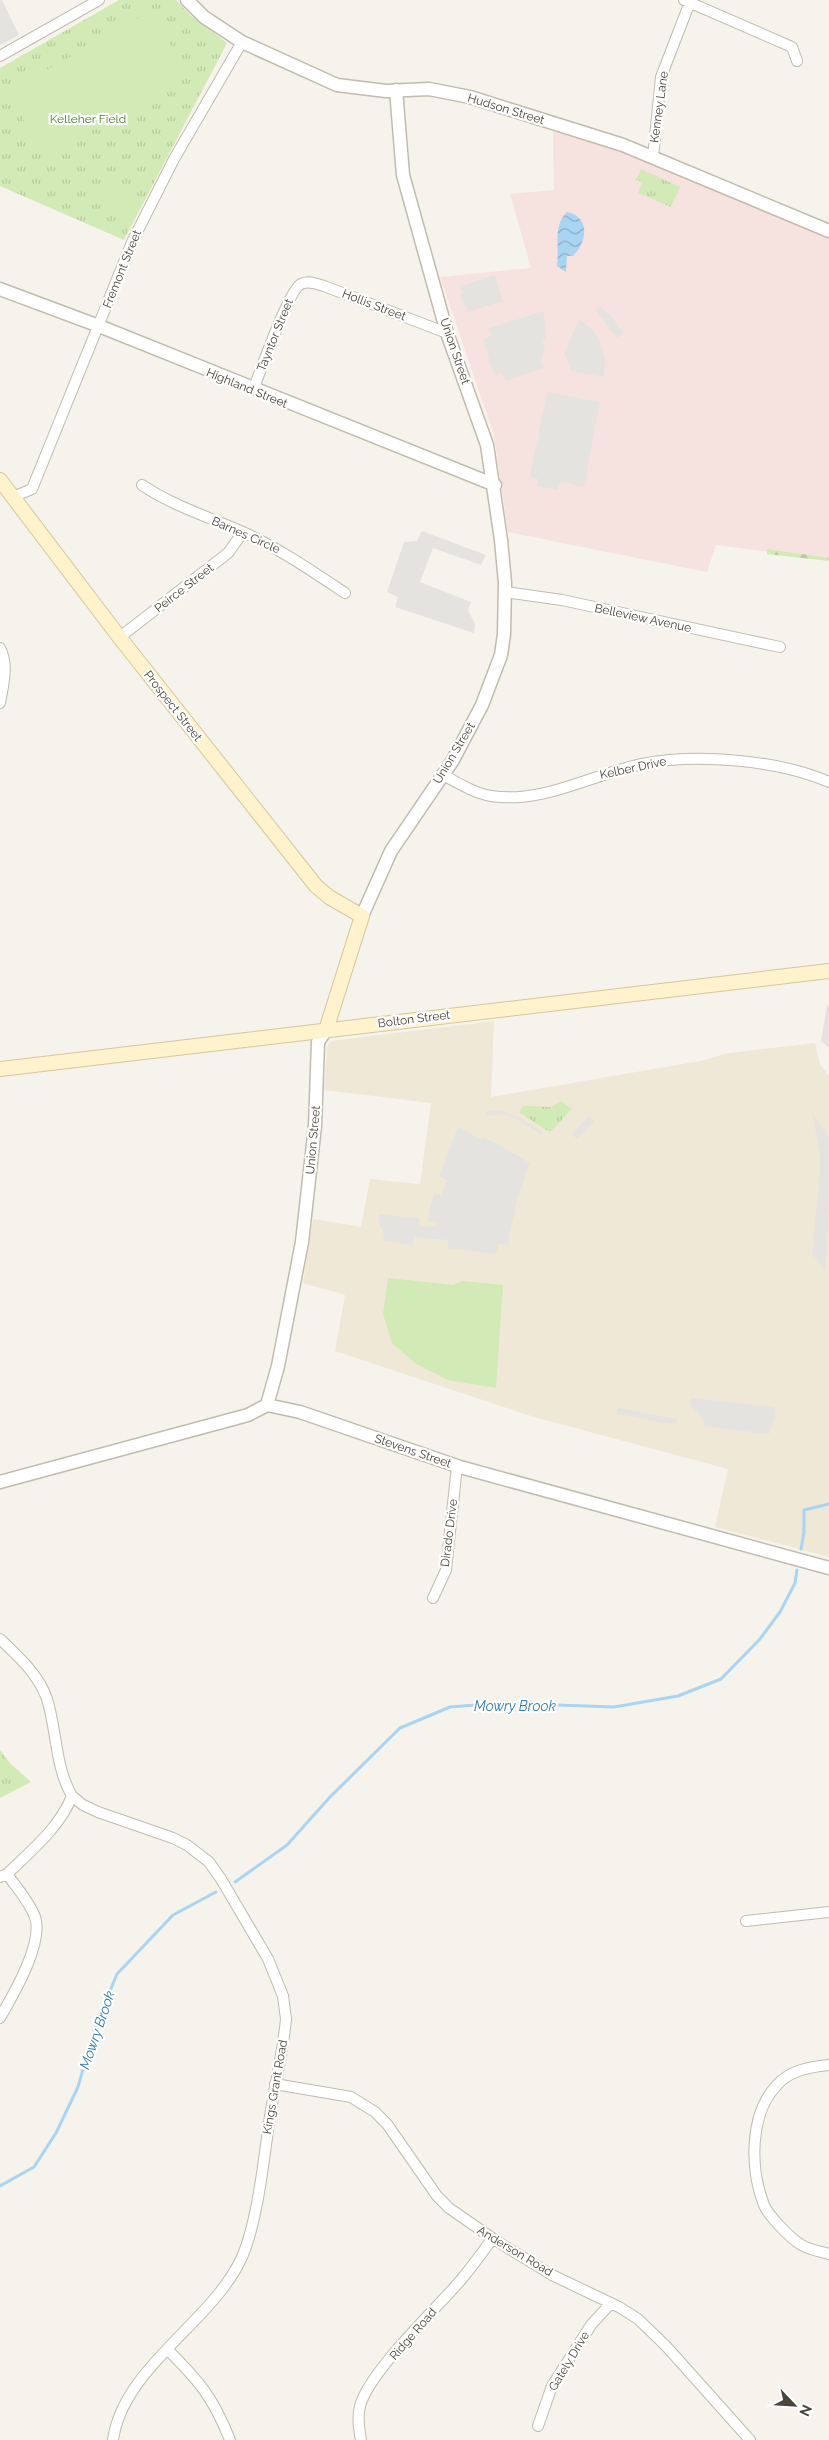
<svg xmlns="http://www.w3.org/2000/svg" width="829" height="2440" viewBox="0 0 829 2440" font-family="Raleway,sans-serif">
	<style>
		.education { fill: #efe8d6 }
		.medical { fill: #f6e3e0 }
		.grass { fill: url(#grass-tufts) }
		.forest { fill: url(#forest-firs) }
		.garden { fill: #d2eab5 }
		.parking { fill: #e5e3e0 }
		.water { fill: url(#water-waves) }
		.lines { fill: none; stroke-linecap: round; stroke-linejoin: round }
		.stream { stroke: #a9d4f2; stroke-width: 3 }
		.minor-casing { stroke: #c2bbae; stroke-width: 12 }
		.tertiary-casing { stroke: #c2bbae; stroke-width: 15 }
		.secondary-casing { stroke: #d6c79b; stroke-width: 16 }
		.minor { stroke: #fff; stroke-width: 10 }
		.tertiary { stroke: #fff; stroke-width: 12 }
		.secondary { stroke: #fff3cd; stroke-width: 14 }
		.labels { text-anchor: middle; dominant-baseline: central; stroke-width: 4.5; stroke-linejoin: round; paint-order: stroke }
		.street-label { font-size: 12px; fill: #4b4439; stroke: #fff }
		.park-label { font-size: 12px; fill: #4a7f2a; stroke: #fff }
		.water-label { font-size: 14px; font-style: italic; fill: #2e7ab2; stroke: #fff }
	</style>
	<defs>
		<pattern id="grass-tufts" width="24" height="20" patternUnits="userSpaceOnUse" patternTransform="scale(1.25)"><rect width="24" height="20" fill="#d2eab5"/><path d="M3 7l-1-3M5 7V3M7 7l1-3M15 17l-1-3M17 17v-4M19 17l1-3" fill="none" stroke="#b6ca9c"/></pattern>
		<pattern id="forest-firs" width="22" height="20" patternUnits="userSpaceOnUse" patternTransform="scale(1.25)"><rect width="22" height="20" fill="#d2eab5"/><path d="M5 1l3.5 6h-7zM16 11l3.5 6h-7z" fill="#b6ca9c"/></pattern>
		<pattern id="water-waves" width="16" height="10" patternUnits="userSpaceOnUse" patternTransform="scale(1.25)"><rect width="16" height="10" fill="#a9d4f2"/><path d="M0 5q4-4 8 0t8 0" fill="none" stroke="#8caec5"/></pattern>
	</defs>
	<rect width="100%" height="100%" fill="#f6f3ec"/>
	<path class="education" d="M494,1021L491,1097L700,1061L729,1053L815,1043L820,1064L829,1076V1557L715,1527L728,1469L534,1417L335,1351L345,1295L303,1283L313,1219L361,1227L370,1179L420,1184L431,1103L324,1090L327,1046L331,1041Z"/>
	<path class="medical" d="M553,131L598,144L655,163L829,238V560L716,545L707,572L508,532L494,435L440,277L531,268L510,194L554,190Z"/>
	<path class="grass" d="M119,0H176L190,15L227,43L124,240L0,186V68Z
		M641,169L680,187L671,207L638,193L642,182L636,180Z
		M561,1101L572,1109L551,1131L546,1130L519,1112L523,1106L551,1107Z
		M0,1750L10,1763L31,1782L0,1798Z"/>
	<path class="forest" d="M767,549L829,558V561L767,554Z"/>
	<path class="garden" d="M151,11L188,76L45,157L8,92Z
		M103,181L136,196L128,213L95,197Z
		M388,1278L453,1285L462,1281L503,1285L496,1388L448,1380L416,1364L392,1343L383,1314Z"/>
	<path class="parking" d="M0,0H2L19,35L0,45Z
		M495,275L503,301L468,312L460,295L463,293L460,286Z
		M600,306L613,318L623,333L617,338L595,310Z
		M544,311L546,339L542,340L545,347L541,361L544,368L506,381L502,373L494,375L483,340L491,336L489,328Z
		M580,320L593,330L600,341L605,359L604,377L571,371L564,352L569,346L567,344Z
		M547,392L600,402L584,487L561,482L557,490L537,486L538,479L530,476Z
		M422,531L486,555L481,565L433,548L420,582L471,602L468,610L475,624L474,633L395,607L398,597L387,592L404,542L417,541Z
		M827,1005H829V1048L821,1041Z
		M500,1110L520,1118L543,1132L542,1135L511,1116L500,1114L487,1116L486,1112Z
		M812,1113L829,1137V1209L825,1270L812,1254L820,1171V1152Z
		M589,1116L595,1121L577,1139L571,1134Z
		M458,1127L482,1140L484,1137L530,1163L516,1202L508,1245L499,1244L496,1254L448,1248V1240L414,1237L412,1245L383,1241L384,1234L378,1221L379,1214L419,1218V1226L435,1227L436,1221H428L430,1208L434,1194L442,1195L447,1180L439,1176Z
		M691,1398L775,1407V1415L769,1434L704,1426V1419L690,1405Z
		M618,1408L677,1419L676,1425L617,1414Z"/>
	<path class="water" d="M567,212C591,217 587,242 573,256H567L566,272L557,266C560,248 552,226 567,212Z"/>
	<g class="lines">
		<path class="stream" d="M801,1549L804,1532V1510L829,1504
			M235,1882L287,1845L330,1797L400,1728L450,1707L501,1703L614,1707L678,1696L721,1679L760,1639L780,1612L795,1583L797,1570
			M0,2186L34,2167L56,2133L78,2087L94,2030L117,1974L173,1915L216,1892"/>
		<defs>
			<path id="minor" d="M684,0L792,47L797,61
				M0,56L99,0
				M653,157L661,77L690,2
				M253,390C260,373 289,289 301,284C308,280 317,284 324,286L447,333
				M142,485C173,506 209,517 243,532C280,549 312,571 345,593
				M13,497L32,489L133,240L174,159L242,42
				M505,592L562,600L780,647
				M120,637L228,553L243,532
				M0,648C9,665 3,685 0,703
				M443,775C458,783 474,793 491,796C543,804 593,774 642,764C696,753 779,760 829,782
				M433,1598L446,1570L457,1466
				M0,1639C18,1656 39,1675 47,1699C57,1731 55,1767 72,1796C60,1827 31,1851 7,1874L0,1877
				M72,1796L83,1805L98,1812L173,1838L187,1845L209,1862L221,1879L268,1959L283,1996L286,2019C283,2052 275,2084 270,2116C264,2157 258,2220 242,2257C213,2322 123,2367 113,2440
				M746,1921L829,1912
				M0,2018C13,1995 44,1943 35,1917C29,1901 16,1887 7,1874
				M829,2065C810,2067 790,2070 777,2085C749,2114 750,2169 764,2205C768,2215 790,2238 800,2244C808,2250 820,2251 829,2254
				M275,2084L351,2097L375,2112L387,2124L437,2196L449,2208L495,2240L552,2275L619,2307L638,2319L666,2346L750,2440
				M167,2349C199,2381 213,2397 230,2440
				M538,2426L552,2386L591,2325L611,2303
				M361,2440C359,2429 357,2417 360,2406C369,2372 435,2310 460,2281C471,2268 482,2253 492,2239"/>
			<path id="tertiary" d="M187,0L204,17L242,42L337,85L386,91L429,89L470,97L623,145L829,231
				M0,289L99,326L495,485
				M362,916L391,851L453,760L482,705L501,655L504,634L505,583L501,540L487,445L447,333L403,175L396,90
				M267,1405L278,1366L302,1242L315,1126L318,1042L326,1030
				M0,1482L248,1415L267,1405L300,1412L460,1467L829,1568"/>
			<path id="secondary" d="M0,480L120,638L316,886L329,897L362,916L326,1030
				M0,1069L829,971"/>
		</defs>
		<use href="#minor" class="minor-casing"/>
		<use href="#tertiary" class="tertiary-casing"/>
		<use href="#secondary" class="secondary-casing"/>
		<use href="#minor" class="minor"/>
		<use href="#tertiary" class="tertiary"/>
		<use href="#secondary" class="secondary"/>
	</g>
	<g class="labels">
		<g class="street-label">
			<text transform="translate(659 107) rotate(-82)">Kenney Lane</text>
			<text transform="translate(506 109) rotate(17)">Hudson Street</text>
			<text transform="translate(122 269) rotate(-68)">Fremont Street</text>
			<text transform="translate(374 305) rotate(21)">Hollis Street</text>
			<text transform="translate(275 335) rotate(-68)">Tayntor Street</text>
			<text transform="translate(455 351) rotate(71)">Union Street</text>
			<text transform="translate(247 388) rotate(22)">Highland Street</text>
			<text transform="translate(246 535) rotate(24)">Barnes Circle</text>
			<text transform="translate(184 588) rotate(-38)">Peirce Street</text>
			<text transform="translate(643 618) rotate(12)">Belleview Avenue</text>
			<text transform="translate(173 706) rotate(52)">Prospect Street</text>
			<text transform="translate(454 753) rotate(-59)">Union Street</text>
			<text transform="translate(633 768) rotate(-12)">Kelber Drive</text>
			<text transform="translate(414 1019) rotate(-7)">Bolton Street</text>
			<text transform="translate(313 1140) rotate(-85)">Union Street</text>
			<text transform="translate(413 1451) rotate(19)">Stevens Street</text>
			<text transform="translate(449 1533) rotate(-83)">Dirado Drive</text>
			<text transform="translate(275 2087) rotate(-80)">Kings Grant Road</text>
			<text transform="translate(515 2251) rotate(31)">Anderson Road</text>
			<text transform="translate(413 2334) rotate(-49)">Ridge Road</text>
			<text transform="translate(569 2361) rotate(-59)">Gately Drive</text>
		</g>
		<g class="park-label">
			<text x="88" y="119">Kelleher Field</text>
		</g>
		<g class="water-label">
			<text x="515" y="1706">Mowry Brook</text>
			<text transform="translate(97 2030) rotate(-71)">Mowry Brook</text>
		</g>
	</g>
	<g transform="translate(794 2405) rotate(115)" stroke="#ffffff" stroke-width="4" paint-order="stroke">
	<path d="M0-4L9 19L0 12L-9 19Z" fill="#4b4439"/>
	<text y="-8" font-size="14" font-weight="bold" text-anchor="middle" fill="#4b4439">N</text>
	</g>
</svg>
